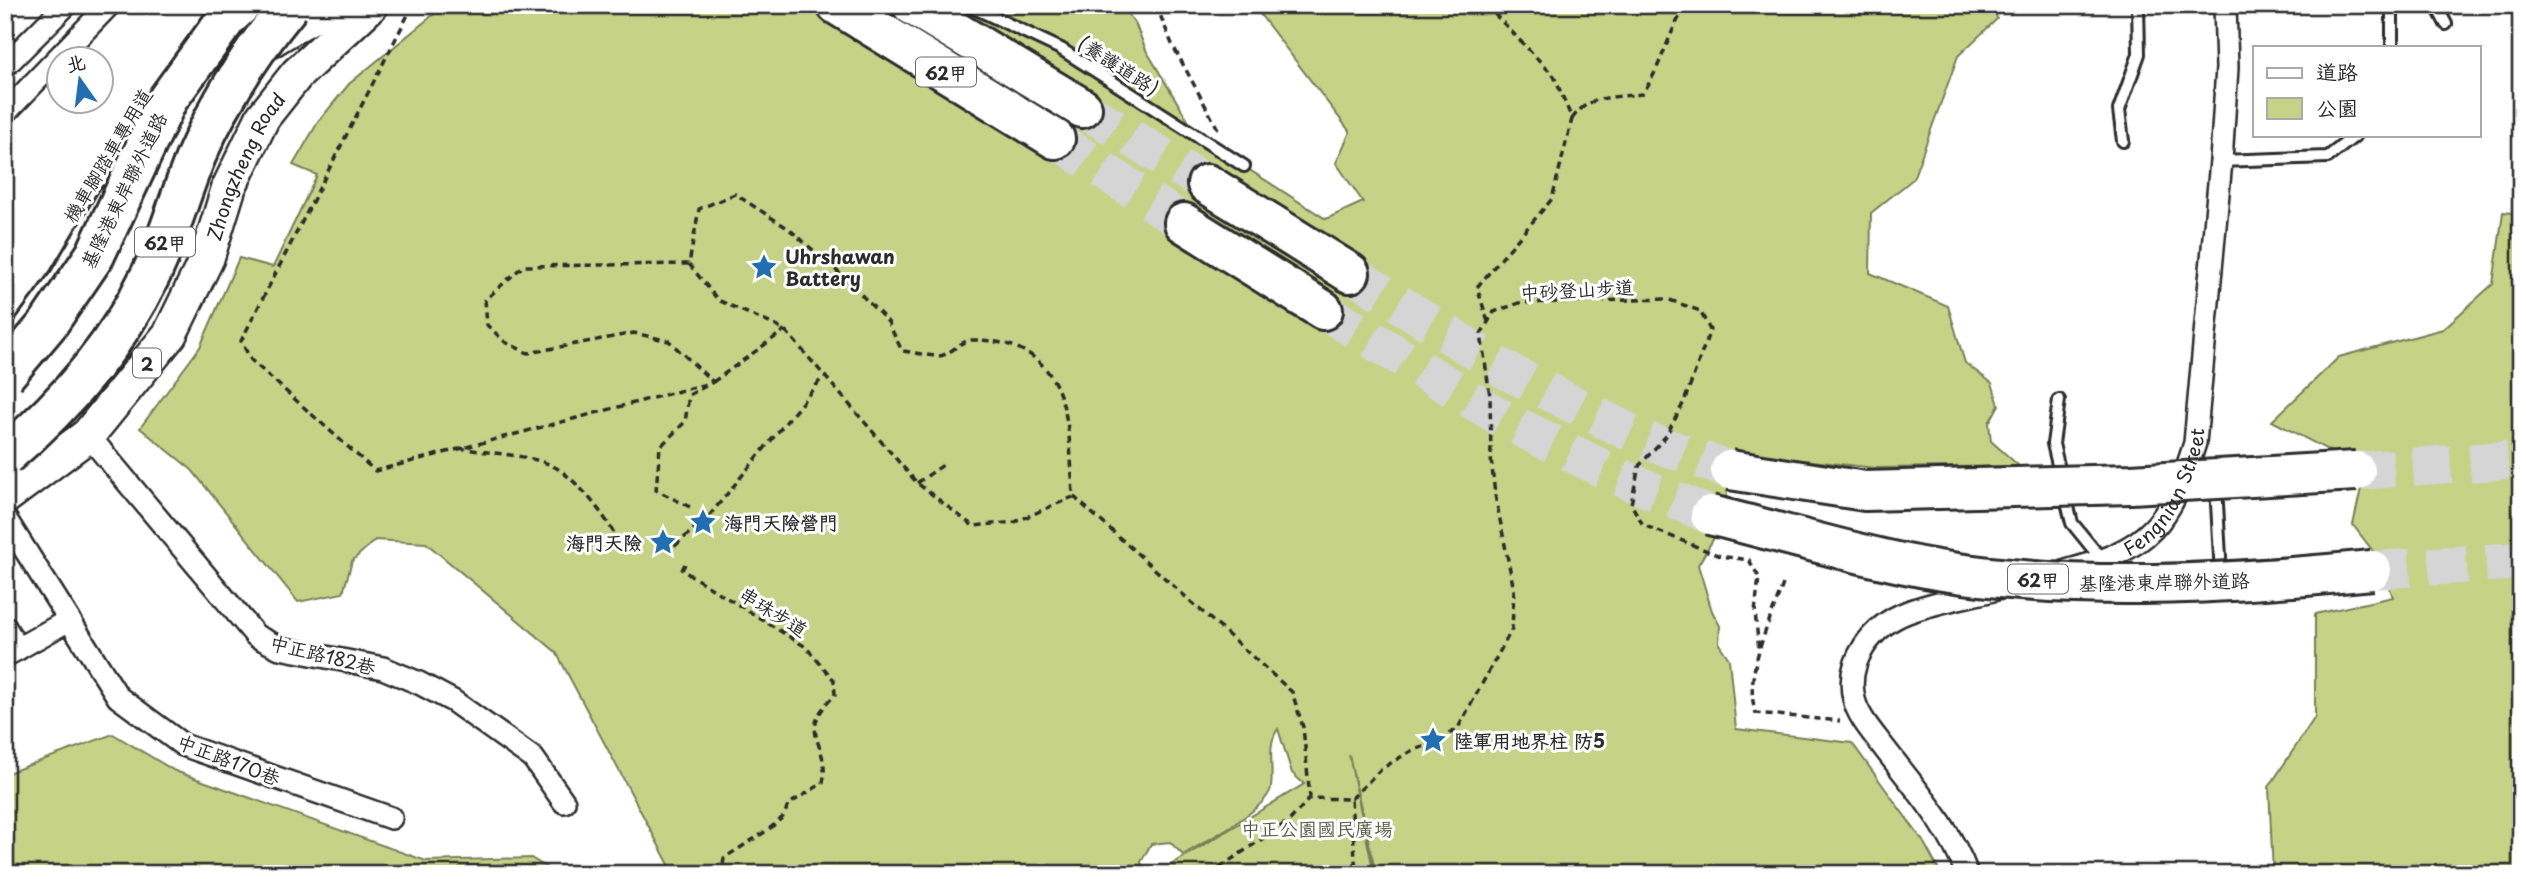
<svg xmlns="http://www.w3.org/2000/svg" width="2526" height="879" viewBox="0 0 2526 879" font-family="'Playpen Sans','LXGW WenKai TC',sans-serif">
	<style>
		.green { fill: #c6d387; stroke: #787f59; stroke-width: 2 }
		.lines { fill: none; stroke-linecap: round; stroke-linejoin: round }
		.highway-tunnel { stroke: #d5d5d5; stroke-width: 38; stroke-dasharray: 38 19; stroke-linecap: butt }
		.lane-casing { stroke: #2b2b2b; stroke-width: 16 }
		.street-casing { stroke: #2b2b2b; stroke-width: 26 }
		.primary-casing { stroke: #2b2b2b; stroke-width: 38 }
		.highway-casing { stroke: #2b2b2b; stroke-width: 44 }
		.path { stroke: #2b2b2b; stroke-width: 3.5; stroke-dasharray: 7 5; stroke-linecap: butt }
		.lane { stroke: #fff; stroke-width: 10 }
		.street { stroke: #fff; stroke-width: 21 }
		.primary { stroke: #fff; stroke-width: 33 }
		.highway { stroke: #fff; stroke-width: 38 }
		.highway-bridge-casing { stroke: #2b2b2b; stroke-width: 44; stroke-linecap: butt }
		.highway-bridge { stroke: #fff; stroke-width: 38 }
		.labels { text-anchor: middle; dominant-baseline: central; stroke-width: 6; stroke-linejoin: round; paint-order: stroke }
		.shield { fill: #fff; stroke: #6b6b6b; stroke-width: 2 }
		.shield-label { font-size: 18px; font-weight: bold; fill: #2b2b2b }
		.street-label { font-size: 19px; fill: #2b2b2b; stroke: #fff }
		.poi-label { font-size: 19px; font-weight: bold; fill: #2b2b2b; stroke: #fff; text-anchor: start }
		.park-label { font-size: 19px; fill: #5a5d47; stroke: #fff }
	</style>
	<rect width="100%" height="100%" fill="#fff"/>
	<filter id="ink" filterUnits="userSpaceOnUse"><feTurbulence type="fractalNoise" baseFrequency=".0143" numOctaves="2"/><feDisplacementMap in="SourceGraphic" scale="14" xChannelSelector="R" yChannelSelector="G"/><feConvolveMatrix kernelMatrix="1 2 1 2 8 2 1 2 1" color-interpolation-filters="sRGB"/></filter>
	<g filter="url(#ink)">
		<path class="green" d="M445,5H1121L1135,23L1146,50L1198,137L1326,219L1363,202L1336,163L1350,132L1253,5H1994L1997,19L1958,56L1913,179L1871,213L1870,273L1948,306L1965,363L1992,383L1999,405L1989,423L1991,441L2019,466L1875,468L1751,454L1734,464L1718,531L1698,565L1712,611L1720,626L1719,644L1729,659L1736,729L1852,743L1923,841L1941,874H1376L1349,755L1374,874H1156L1304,784L1292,773L1278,729C1266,745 1274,767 1271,787C1269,809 1203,842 1183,855L1170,842L1151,844L1141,862L1144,874H674L556,652L426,543L375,540L352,561L343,593L298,602L192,470L140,428L200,347L239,258L273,267L317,175L293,165L318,122L349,84Z
			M2503,212L2521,214V874H2273L2269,787L2315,717V614L2393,597L2379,559L2353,525L2362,484L2330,451L2272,421L2339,357L2443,329L2493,284Z
			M113,734L175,771L426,861L531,858L557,874H5V774Z"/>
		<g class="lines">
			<path class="highway-tunnel" d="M1082,108L1207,184
				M1055,139L1184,223
				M1350,273L1507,371L1645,440L1730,470
				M1323,310L1505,420L1615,475L1710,515
				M2356,471L2521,459
				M2372,570L2521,561"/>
			<defs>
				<path id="lane" d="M968,5L1061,49L1244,166
					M2436,5L2446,24
					M2392,47V5
					M2123,141L2119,110L2139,54L2138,5
					M2221,161L2328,157L2356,135
					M5,344L56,275L105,192
					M2059,400L2053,444L2072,523L2103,561
					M2216,486L2221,575"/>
				<g id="street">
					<path d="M5,66L66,5"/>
					<path d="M5,113L109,5"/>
					<path d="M88,435L256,636L280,648L383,668L419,683L453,701L533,758L564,802"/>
					<path d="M5,518L118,697L183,745L391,818"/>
					<path id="s1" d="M2066,571C2150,549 2170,524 2195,443L2221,161L2227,68L2225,5"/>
					<path d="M5,627L18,649"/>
					<path d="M5,656L69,620"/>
					<path d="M1967,874C1950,827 1915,788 1885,749C1874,734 1858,717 1854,699C1845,660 1873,625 1908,612C1938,601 1971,596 2001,588"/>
				</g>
				<g id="primary">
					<path d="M5,418C61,364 111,303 144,232C163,190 175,139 201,101C225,63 293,26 333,5"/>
					<path id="s2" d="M5,497L88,435L170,334L207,258L229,187L263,117L297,74L371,5"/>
				</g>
				<path id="highway" d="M837,5L1055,139
					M912,5L1082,108
					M1207,184L1350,273
					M1184,223L1323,310"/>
			</defs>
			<use href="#lane" class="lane-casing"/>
			<use href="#street" class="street-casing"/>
			<use href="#primary" class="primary-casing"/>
			<use href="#highway" class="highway-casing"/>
			<path class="path" d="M413,5L241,341L251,360L375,471L706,384
				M1156,5L1172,44L1218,129
				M1486,5L1554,76L1572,119L1552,199L1477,287L1488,322
				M1572,119C1589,94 1613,98 1642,94C1662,67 1667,33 1687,5
				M689,264L718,300L785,330L917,483L973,526L1015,522L1073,497
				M713,382L785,330
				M459,448C487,453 520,454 546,463C574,472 615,526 623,553
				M917,483L943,465
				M690,507L656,490L660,447L685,422L689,395L713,382L669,341L634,333L528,353L505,342L487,325L485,300L523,266L689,264L699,209L735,194L789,229L846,279L888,322L902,351C913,352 928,356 939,356C951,355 960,340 972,340C1071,340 1069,422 1073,496L1292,692L1303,727L1310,798
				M709,516L823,377
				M675,546L696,527
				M685,564L682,570L806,647L834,680L835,695C794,734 831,742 823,783L789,804L783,817L768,830L724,858L722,874
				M1783,584C1771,619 1742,677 1756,713L1840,721
				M1351,799L1381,769L1411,751L1438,742L1458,728L1512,629L1514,590L1495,495L1491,458L1490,396L1481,334L1494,312L1519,303L1667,299L1700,311L1710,330L1684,402L1666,436L1639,466L1631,504L1643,525L1720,556L1749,560L1759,577L1755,612L1759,650
				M1210,874L1290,820L1310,798L1351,799L1356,874"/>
			<use href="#lane" class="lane"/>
			<use href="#street" class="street"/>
			<use href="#primary" class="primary"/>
			<use href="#highway" class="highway"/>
			<defs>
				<path id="highway-bridge" d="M5,375L48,324L95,255L168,99L227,18L241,5
					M5,456C64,406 117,345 151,274C170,236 180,193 197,154C221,99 252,51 290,5
					M1730,470L1865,491L2131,484L2356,471
					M1710,515C1784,533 1863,557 1937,570C2080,593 2228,584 2372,570"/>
			</defs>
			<use href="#highway-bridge" class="highway-bridge-casing"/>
			<use href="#highway-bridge" class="highway-bridge"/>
		</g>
	</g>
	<defs>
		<symbol id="sight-bare" viewBox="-9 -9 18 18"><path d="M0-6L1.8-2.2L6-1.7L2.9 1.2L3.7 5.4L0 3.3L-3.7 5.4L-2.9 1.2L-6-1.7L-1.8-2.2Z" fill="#1f6fb2" stroke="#fff" stroke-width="2.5" paint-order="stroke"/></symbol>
	</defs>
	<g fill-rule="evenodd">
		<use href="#sight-bare" x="745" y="248" width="38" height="38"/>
		<use href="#sight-bare" x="684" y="503" width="38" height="38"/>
		<use href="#sight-bare" x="644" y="523" width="38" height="38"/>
		<use href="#sight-bare" x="1414" y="721" width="38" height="38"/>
	</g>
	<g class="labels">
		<g class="shield">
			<rect x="916" y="57.5" width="60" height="29" rx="5"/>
			<rect x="135" y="227.5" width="60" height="29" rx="5"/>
			<rect x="133" y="348.5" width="28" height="29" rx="5"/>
			<rect x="2008" y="564.5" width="60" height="29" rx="5"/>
		</g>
		<g class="shield-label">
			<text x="946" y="72">62甲</text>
			<text x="165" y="242">62甲</text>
			<text x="147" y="363">2</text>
			<text x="2038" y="579">62甲</text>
		</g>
		<g class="street-label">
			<text transform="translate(1119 65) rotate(33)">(養護道路)</text>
			<text transform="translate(107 155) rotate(-59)">機車腳踏車專用道</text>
			<text stroke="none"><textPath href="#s2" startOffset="418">Zhongzheng Road</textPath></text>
			<text transform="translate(123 190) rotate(-64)">基隆港東岸聯外道路</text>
			<text transform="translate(1577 289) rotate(-3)">中砂登山步道</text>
			<text stroke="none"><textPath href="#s1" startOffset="136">Fengnian Street</textPath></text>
			<text transform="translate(2164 581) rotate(-1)">基隆港東岸聯外道路</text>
			<text transform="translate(774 611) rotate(32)">串珠步道</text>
			<text transform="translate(323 654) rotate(14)">中正路182巷</text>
			<text transform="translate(229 759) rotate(21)">中正路170巷</text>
		</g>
		<g class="poi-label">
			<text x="785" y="256">Uhrshawan<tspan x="785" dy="22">Battery</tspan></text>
			<text x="724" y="522">海門天險營門</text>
			<text x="642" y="542" text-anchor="end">海門天險</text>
			<text x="1454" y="740">陸軍用地界柱 防5</text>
		</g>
		<g class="park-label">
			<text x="1317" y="828">中正公園國民廣場</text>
		</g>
	</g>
	<rect width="2526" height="879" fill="none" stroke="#fff" stroke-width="28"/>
	<rect x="14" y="14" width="2498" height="851" fill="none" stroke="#2b2b2b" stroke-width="2.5" filter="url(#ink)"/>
	<rect x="2253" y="46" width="228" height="91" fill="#ffffff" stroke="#aaaaaa" stroke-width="2"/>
	<rect x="2267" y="68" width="35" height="10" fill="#ffffff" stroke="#aaaaaa" stroke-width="2"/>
	<text x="2316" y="80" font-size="21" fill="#2b2b2b">道路</text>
	<rect x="2267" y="98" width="35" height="21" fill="#c6d387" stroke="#aaaaaa" stroke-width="2"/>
	<text x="2316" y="116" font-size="21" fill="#2b2b2b">公園</text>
	<g transform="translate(80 80) rotate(346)"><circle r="33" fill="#ffffff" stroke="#aaaaaa" stroke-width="2"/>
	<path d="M0-5L12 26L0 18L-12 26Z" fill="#1f6fb2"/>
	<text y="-10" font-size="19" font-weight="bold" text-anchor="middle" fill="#2b2b2b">北</text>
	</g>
</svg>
